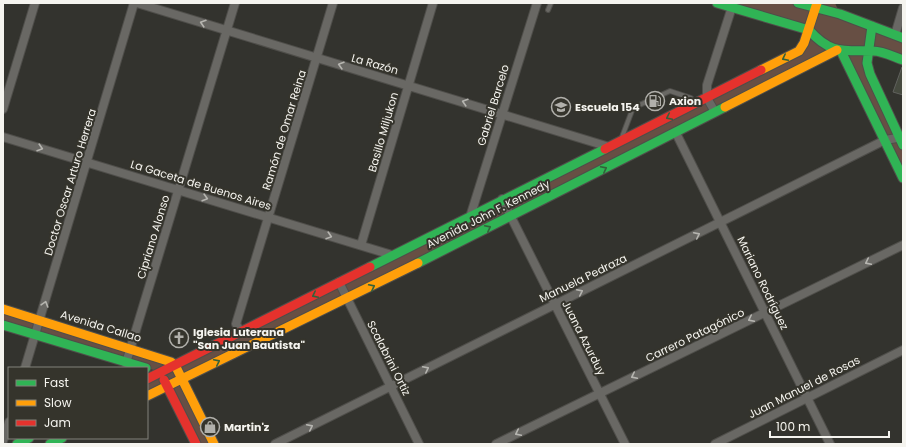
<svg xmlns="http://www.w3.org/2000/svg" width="906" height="447" viewBox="0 0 906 447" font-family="Poppins,sans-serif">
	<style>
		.green { fill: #674f44 }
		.building { fill: #464a3f; stroke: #60615d }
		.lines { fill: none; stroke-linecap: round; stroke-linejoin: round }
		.lane-casing { stroke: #4f4e4a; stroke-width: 6 }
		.street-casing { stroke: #4f4e4a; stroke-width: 10 }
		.fast-casing { stroke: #4f4e4a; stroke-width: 11 }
		.slow-casing { stroke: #4f4e4a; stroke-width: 11 }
		.jam-casing { stroke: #4f4e4a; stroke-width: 11 }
		.lane { stroke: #696864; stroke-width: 4 }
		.street { stroke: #696864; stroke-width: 8 }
		.fast { stroke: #30b455; stroke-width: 9 }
		.slow { stroke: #ff9f0a; stroke-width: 9 }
		.jam { stroke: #e5322d; stroke-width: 9 }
		.oneway { stroke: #b6b5b0 }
		.oneway2 { stroke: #33613a }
		.labels { text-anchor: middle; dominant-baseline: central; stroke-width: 4; stroke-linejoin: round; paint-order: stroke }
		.street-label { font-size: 11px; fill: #f5f4ef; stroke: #35342c }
		.poi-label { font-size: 11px; font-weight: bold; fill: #f5f4ef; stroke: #35342c; text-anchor: start }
	</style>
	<rect width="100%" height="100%" fill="#33332e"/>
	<path class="green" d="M717,3H835L840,14L903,38V60L875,51L867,63L903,145V178L841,51L182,379L214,444H196L167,386L147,396V379L160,372L3,325V309L171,362L799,51L809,31Z"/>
	<path class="building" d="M902,67H903V95L893,92Z"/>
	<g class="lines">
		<defs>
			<path id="lane" d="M548,10L551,3
				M622,137L633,108L670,91L691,98L695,103"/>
			<path id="street" d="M137,3L606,146
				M895,35L903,8
				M3,109L35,3
				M715,112L707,98V85L732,7
				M676,133L830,444
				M3,137L392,255
				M502,199L625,444
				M471,214L537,3
				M361,245L433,3
				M339,282L419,444
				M241,332L236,324L333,3
				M126,363L235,3
				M25,368L134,3
				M3,441L9,422
				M275,444L885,140L903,137
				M496,444L903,245
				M715,444L903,350"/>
			<path id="fast" d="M717,3L809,30C831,55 844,50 873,51C883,51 894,57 903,60
				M798,3L840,14L903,38
				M872,26L867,63L870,74L903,145
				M841,51L903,178
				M418,263L725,107
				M370,267L605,149
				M3,325L146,368
				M17,444L29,438
				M50,444L62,438"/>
			<path id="slow" d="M761,70L799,51L804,43L817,3
				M725,107L837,50
				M3,309L171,362L175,365L214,444
				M147,396L418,263"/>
			<path id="jam" d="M605,149L761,70
				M147,379L370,267
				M164,380L196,444"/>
		</defs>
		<use href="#lane" class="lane-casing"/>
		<use href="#street" class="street-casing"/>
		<use href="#fast" class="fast-casing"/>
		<use href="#slow" class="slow-casing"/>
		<use href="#jam" class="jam-casing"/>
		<use href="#lane" class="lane"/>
		<use href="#street" class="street"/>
		<use href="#fast" class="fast"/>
		<use href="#slow" class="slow"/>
		<use href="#jam" class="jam"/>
	</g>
	<defs><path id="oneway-chevron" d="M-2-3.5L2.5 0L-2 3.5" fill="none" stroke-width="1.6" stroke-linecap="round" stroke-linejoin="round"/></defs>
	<g class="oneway">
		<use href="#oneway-chevron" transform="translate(203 23) rotate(-163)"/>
		<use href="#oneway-chevron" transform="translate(341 65) rotate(-164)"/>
		<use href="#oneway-chevron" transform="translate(465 102) rotate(-163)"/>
		<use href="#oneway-chevron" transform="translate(40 148) rotate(17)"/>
		<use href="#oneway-chevron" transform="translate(205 198) rotate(16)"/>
		<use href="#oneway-chevron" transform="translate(697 235) rotate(-26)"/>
		<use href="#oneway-chevron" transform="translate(329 236) rotate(17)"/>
		<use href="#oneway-chevron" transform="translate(868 262) rotate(154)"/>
		<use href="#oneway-chevron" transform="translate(580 292) rotate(-26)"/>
		<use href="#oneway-chevron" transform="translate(45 304) rotate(-73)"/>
		<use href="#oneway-chevron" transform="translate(751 319) rotate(154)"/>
		<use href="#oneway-chevron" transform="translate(426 369) rotate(-27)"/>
		<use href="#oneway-chevron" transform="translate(634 376) rotate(154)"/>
		<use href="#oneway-chevron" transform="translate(310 427) rotate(-26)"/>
		<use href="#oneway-chevron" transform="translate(518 433) rotate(154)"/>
	</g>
	<g class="oneway2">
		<use href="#oneway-chevron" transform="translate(785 58) rotate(153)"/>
		<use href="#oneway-chevron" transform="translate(669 117) rotate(154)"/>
		<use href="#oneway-chevron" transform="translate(604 169) rotate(-27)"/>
		<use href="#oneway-chevron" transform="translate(488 228) rotate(-27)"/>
		<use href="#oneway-chevron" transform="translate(372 287) rotate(-27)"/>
		<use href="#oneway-chevron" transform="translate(315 295) rotate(153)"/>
		<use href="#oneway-chevron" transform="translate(217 362) rotate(-26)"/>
	</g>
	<defs>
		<symbol id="fuel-ring" viewBox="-11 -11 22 22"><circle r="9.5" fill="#35342c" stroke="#b1b0ab" stroke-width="1.5"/><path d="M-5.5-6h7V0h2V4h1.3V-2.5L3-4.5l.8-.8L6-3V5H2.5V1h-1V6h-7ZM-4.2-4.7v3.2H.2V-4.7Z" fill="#b1b0ab"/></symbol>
		<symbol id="school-ring" viewBox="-11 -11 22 22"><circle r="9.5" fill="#35342c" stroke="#b1b0ab" stroke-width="1.5"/><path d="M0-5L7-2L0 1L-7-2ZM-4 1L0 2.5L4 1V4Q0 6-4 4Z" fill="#b1b0ab"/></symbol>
		<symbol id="church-ring" viewBox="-11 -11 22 22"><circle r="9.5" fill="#35342c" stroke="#b1b0ab" stroke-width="1.5"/><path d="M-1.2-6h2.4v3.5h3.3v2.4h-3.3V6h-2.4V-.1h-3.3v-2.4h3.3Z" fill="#b1b0ab"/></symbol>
		<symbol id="shop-ring" viewBox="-11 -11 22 22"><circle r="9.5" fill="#35342c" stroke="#b1b0ab" stroke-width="1.5"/><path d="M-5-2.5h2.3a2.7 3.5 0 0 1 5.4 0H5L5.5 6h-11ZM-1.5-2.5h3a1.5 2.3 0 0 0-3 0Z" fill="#b1b0ab"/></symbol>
	</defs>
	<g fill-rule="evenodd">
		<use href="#fuel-ring" x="644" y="90" width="22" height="22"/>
		<use href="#school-ring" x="550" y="96" width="22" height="22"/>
		<use href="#church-ring" x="168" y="327" width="22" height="22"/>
		<use href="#shop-ring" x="199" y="416" width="22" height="22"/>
	</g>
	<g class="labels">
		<g class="street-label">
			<text transform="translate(375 64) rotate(16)">La Razón</text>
			<text transform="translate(493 105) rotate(-73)">Gabriel Barcelo</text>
			<text transform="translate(284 130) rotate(-73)">Ramón de Omar Reina</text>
			<text transform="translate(383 132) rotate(-74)">Basillo Miljukon</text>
			<text transform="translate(70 182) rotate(-73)">Doctor Oscar Arturo Herrera</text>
			<text transform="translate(201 185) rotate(17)">La Gaceta de Buenos Aires</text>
			<text transform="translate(488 214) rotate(-27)">Avenida John F. Kennedy</text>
			<text transform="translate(153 237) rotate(-73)">Cipriano Alonso</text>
			<text transform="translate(583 278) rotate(-26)">Manuela Pedraza</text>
			<text transform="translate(763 283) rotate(64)">Mariano Rodríguez</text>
			<text transform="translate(101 326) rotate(17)">Avenida Callao</text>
			<text transform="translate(695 335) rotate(-26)">Carrero Patagónico</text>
			<text transform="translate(584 338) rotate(63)">Juana Azurduy</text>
			<text transform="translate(389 358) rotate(63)">Scalabrini Ortiz</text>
			<text transform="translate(804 387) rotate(-27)">Juan Manuel de Rosas</text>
		</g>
		<g class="poi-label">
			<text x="669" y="101">Axion</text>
			<text x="575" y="107">Escuela 154</text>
			<text x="193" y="332">Iglesia Luterana<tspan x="193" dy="13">"San Juan Bautista"</tspan></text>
			<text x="224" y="427">Martin'z</text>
		</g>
	</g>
	<rect width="906" height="447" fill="none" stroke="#f5f4ef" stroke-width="8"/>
	<rect x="8" y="367" width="140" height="72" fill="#35342c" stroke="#82817a"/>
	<rect x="16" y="380" width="20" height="6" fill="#30b455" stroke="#82817a"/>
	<text x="44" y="387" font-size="12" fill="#f5f4ef">Fast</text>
	<rect x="16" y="400" width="20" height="6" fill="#ff9f0a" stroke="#82817a"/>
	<text x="44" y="407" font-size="12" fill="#f5f4ef">Slow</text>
	<rect x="16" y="420" width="20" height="6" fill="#e5322d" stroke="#82817a"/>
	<text x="44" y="427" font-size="12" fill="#f5f4ef">Jam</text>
	<path d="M770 431v6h119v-6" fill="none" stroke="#f5f4ef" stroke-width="2"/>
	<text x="776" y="431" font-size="12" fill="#f5f4ef" stroke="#35342c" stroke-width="3" paint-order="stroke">100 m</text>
</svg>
